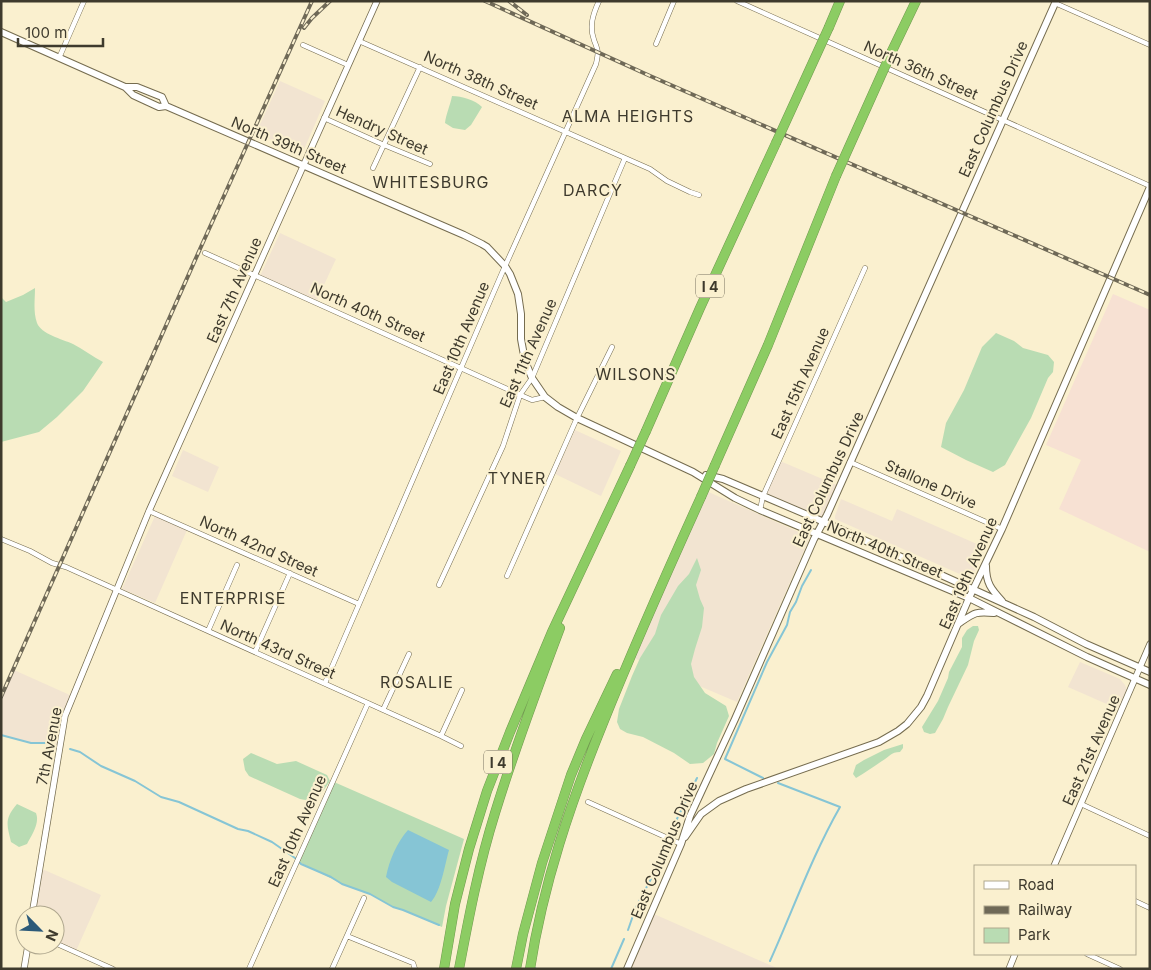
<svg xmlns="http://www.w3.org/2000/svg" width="1151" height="970" viewBox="0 0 1151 970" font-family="Inter,sans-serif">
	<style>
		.commercial { fill: #f2e4d1 }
		.education { fill: #f7e1d3 }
		.green { fill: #b9dcb3 }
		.water { fill: #86c5d5 }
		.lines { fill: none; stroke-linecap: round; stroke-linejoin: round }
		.stream { stroke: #86c5d5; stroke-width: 2 }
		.minor-casing { stroke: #756c4f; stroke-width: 5.5 }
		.tertiary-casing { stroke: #756c4f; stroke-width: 7 }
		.secondary-casing { stroke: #756c4f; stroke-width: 8 }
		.motorway-casing { stroke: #719950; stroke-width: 10 }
		.minor { stroke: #fff; stroke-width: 4.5 }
		.tertiary { stroke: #fff; stroke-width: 5.5 }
		.secondary { stroke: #fff; stroke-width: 6 }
		.motorway { stroke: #8ccc63; stroke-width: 9 }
		.rail-casing { stroke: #6f6957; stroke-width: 4 }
		.rail { stroke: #faf0cf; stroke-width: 2; stroke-dasharray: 5.5; stroke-linecap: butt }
		.motorway-bridge-casing { stroke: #719950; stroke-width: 10; stroke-linecap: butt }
		.motorway-bridge { stroke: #8ccc63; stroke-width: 9 }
		.labels { text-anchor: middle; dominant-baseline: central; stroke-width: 4; stroke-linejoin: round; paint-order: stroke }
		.shield { fill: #faf0cf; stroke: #76715e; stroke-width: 1 }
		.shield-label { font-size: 14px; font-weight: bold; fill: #3e3a2d }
		.street-label { font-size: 15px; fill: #3e3a2d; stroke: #faf0cf }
		.neighbourhood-label { font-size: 16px; letter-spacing: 1px; fill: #3e3a2d; stroke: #faf0cf }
	</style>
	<rect width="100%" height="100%" fill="#faf0cf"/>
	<path class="commercial" d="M280,81L325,101L302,154L256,133Z
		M280,233L336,259L317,300L260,276Z
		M575,430L621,451L601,496L555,474Z
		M183,450L219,467L208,492L172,476Z
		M780,461L839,486L822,522L763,498Z
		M704,490L810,537L737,702L629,656Z
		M841,499L892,521L897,509L986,548L971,579L835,519V516Z
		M155,516L187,530L155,603L122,589Z
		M1080,662L1120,679L1125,685L1127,690L1118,709L1068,687Z
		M14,670L72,696L58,749L46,743H31L1,735V700Z
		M40,868L101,895L76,951L55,942V915H33Z
		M654,914L779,969H630Z"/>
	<path class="education" d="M1113,294L1150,310V552L1059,509L1081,460L1046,445Z"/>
	<path class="green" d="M452,96C462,96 475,100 482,107L471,125L465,130L453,128L445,123C446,114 450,106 452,96Z
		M35,288C35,299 33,312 37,323C41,334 62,339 73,344C83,349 93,357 103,362L83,391L57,417L39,432L1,442V297L6,302L23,295Z
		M996,333L1014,341L1023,348L1048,355L1054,362L1053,372L1048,378L1031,418L1005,465L993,472L966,460L941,447L946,423L964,390L982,347Z
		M697,558L701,570L696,585L700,599L704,608L702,627L695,649L691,664L694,677L705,693L726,706L729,716L717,743L714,754L703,763L690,764L674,753L643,737L627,733L620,729L617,722L619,709L632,676L640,658L655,634L661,615L678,586L689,574Z
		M973,626H978L979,630L974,641L968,665L948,707L943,719L935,733L930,734L924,732L922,727L938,701L948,678L949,672L962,647V638L967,630Z
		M903,744V748L900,752C891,752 889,757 882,761C873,767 865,773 856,778L853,774L856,765L864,760L884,750Z
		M251,753L277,764L296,761L327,775L330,781C321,794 317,803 300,799L249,776L245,770L243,759Z
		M334,782L464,839L446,906L442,927L403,910L393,907L370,894L342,884L299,862Z
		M17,804L36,813C40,823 32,835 27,844L19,847L11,842C7,825 4,819 17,804Z"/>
	<path class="water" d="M408,830L449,850C445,864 441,891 431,902L392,882L386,877C389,861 397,842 408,830Z"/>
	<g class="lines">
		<path class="stream" d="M1,735L31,743H46
			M70,749L80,752L101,766L135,781L161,797L179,802L238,829L248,831L272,842L295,858L301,864L331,877L342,884L370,894L393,907L403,910L439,925
			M763,778L725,759L767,662L787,625L790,612L796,602L802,586L811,570
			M628,930L636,907L652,877L673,827L697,778
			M770,961C793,910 812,856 840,807L778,783
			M535,968L536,969
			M611,969L624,939"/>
		<defs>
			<path id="minor" d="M737,1L1150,186
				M1055,3L1150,45
				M359,41L650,169L667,181L690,192L699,195
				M656,44L674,1
				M303,45L348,65
				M59,58L84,1
				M324,118L384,145L430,164
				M373,168L420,67
				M205,253L525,397L532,400L545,397
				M850,462L1002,529
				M760,510L763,496L865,268
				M149,511L359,604
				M1,539L30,551L52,563L66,567L441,736L461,746
				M507,576L577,418L612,347
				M439,585L503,446L520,395L532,378L625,158
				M208,631L237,565
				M255,652L290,573
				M325,683L502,273L596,64C599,51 598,51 594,40C589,26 593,14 599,1
				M383,710L409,654
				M441,736L462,690
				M588,802L681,844
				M1081,804L1150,836
				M1135,901L1150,908
				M347,936L413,963L415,969
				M55,943L113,969
				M1087,954L1120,969
				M249,969L368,703
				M332,969L364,898"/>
			<path id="tertiary" d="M1054,866L1150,644
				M32,915L65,716L149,511L377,1
				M24,969L28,945
				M1009,969L1015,954"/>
			<path id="secondary" d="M1,32L125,87L133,95L159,107L166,106L464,235L482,244L487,247L505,266L510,274L518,294L521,314V339L525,361L532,378L545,397L558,407L577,418L693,472L735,498L760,510L969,598L1087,657L1150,685
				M125,87H137L162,97L166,106
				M706,475L723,479L824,522L1034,617L1086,644L1150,672
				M986,566C986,583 991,589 1002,601
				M958,624C974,613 975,611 994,613
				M685,837L701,814L719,801L746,789L879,742L898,731L907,724L921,707L927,696L969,598L1002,529L1150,187
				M627,969L681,844L690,816L735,719L814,539L827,515L1056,1"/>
			<path id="motorway" d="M829,27L840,1
				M892,51L916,1
				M646,431L700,308L776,143
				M715,465L768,345L836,176
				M444,969L455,904L469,849L487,791L510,732L552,632L630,466
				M459,969C469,916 479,864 495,813C514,751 537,689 560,628
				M516,969L523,934L542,863L571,775L586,739L617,674
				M530,969C543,884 571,802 603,723C634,646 667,572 701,497"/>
		</defs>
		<use href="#minor" class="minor-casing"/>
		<use href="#tertiary" class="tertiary-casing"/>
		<use href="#secondary" class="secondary-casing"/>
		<use href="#motorway" class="motorway-casing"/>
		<use href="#minor" class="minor"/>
		<use href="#tertiary" class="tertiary"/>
		<use href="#secondary" class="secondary"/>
		<use href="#motorway" class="motorway"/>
		<defs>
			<path id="rail" d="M485,1L648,75L1150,295
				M509,1L527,15
				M304,28L312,18L330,1
				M1,697L200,249L312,1"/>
		</defs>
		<use href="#rail" class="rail-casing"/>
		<use href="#rail" class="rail"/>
		<defs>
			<path id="motorway-bridge" d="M776,143L829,27
				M836,176L892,51
				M630,466L646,431
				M701,497L715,465"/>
		</defs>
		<use href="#motorway-bridge" class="motorway-bridge-casing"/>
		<use href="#motorway-bridge" class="motorway-bridge"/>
	</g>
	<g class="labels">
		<g class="shield">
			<rect x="696" y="274.5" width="28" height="23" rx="4"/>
			<rect x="484" y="750.5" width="28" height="23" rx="4"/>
		</g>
		<g class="shield-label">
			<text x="710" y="286">I 4</text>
			<text x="498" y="762">I 4</text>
		</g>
		<g class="street-label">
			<text transform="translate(921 70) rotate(24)">North 36th Street</text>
			<text transform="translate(481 80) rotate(24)">North 38th Street</text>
			<text transform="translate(993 109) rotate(-66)">East Columbus Drive</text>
			<text transform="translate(382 130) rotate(24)">Hendry Street</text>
			<text transform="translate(289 145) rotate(23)">North 39th Street</text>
			<text transform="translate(234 290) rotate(-66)">East 7th Avenue</text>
			<text transform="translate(368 312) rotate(24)">North 40th Street</text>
			<text transform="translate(461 338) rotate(-67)">East 10th Avenue</text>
			<text transform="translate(528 353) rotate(-66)">East 11th Avenue</text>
			<text transform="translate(800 383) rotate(-66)">East 15th Avenue</text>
			<text transform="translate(828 479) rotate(-65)">East Columbus Drive</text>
			<text transform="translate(931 484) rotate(24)">Stallone Drive</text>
			<text transform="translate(259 546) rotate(24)">North 42nd Street</text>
			<text transform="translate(885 549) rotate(23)">North 40th Street</text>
			<text transform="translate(968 573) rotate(-66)">East 19th Avenue</text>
			<text transform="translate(278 649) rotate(24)">North 43rd Street</text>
			<text transform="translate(49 746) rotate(-79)">7th Avenue</text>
			<text transform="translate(1091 750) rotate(-66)">East 21st Avenue</text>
			<text transform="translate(297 831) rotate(-66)">East 10th Avenue</text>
			<text transform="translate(664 850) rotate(-67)">East Columbus Drive</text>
		</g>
		<g class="neighbourhood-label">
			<text x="628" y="116">ALMA HEIGHTS</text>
			<text x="431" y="182">WHITESBURG</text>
			<text x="593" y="190">DARCY</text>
			<text x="636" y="374">WILSONS</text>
			<text x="517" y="478">TYNER</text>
			<text x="233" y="598">ENTERPRISE</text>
			<text x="417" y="682">ROSALIE</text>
		</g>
	</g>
	<rect width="1151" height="970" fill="none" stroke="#3e3a2d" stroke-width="5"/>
	<rect x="974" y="865" width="162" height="90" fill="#faf0cf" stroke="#afa78e"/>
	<rect x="984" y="881" width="25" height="8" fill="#ffffff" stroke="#afa78e"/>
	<text x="1018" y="890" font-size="15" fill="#3e3a2d">Road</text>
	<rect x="984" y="906" width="25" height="8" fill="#6f6957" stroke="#afa78e"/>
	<text x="1018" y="915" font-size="15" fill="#3e3a2d">Railway</text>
	<rect x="984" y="928" width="25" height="15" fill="#b9dcb3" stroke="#afa78e"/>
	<text x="1018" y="940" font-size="15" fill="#3e3a2d">Park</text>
	<g transform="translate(40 930) rotate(114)"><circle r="24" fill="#faf0cf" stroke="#afa78e"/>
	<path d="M0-4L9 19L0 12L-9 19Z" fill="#2c5a79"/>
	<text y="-8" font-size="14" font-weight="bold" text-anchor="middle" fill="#3e3a2d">N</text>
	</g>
	<path d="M18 38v8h85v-8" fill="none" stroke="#3e3a2d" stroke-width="2.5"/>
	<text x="25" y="38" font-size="15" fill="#3e3a2d" stroke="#faf0cf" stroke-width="4" paint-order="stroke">100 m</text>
</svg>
